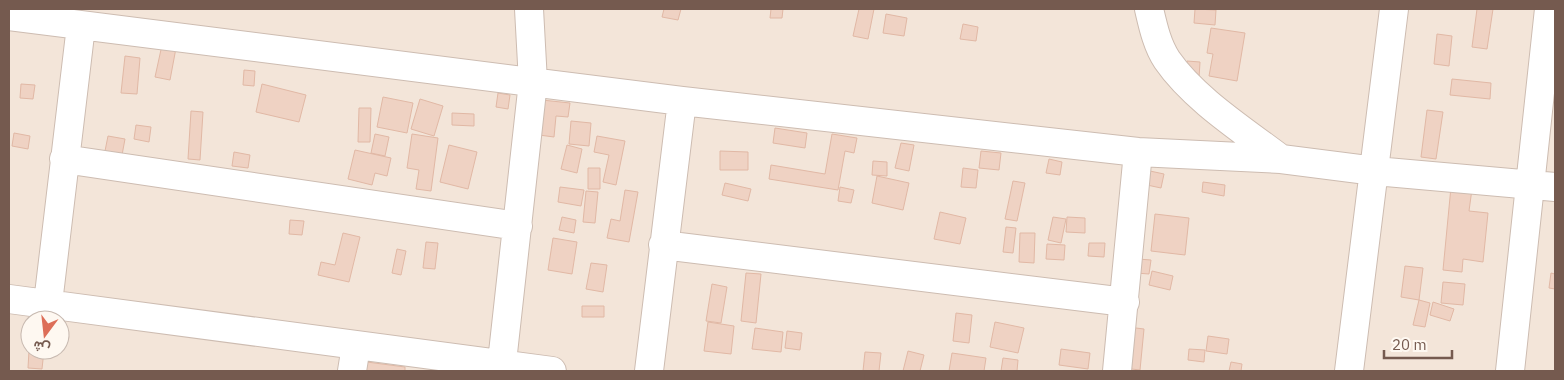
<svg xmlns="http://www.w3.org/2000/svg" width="1564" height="380" viewBox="0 0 1564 380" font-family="'IBM Plex Sans',Vazirmatn,sans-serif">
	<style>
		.residential { fill: #f3e5d9; fill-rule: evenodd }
		.building { fill: #efd2c3; stroke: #e1b8a5 }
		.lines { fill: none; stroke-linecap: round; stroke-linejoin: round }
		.minor-casing { stroke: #cdbcb1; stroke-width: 30 }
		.minor { stroke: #fff; stroke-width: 28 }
	</style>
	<rect width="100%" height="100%" fill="#fbf4ea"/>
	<path class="residential" d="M9,9H1555V371H9ZM30,320H60V350H30Z"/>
	<path class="building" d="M664,9H681L678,20L662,17Z
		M771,9H783L782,18H770Z
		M859,9H874L868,39L853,36Z
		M1195,9L1216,10L1215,25L1194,23Z
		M1477,9H1493L1487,49L1472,47Z
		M886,14L907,18L904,36L883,33Z
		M963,24L978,27L976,41L960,39Z
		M1211,28L1245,33L1237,81L1209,76L1213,54L1207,53Z
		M1437,34L1452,36L1449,66L1434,64Z
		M162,45L176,48L170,80L155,77Z
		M125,56L140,58L137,94L121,93Z
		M1187,61L1200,62L1199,78L1186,77Z
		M244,70L255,71L254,86L243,85Z
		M1452,79L1491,83L1490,99L1450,95Z
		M21,84L35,85L33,99L20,98Z
		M262,84L306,95L299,122L256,112Z
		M498,93L510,95L508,109L496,107Z
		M383,97L413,103L407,133L377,127Z
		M420,99L443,106L434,136L411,129Z
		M542,100L570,103L568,117L556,116L554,137L539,135Z
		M359,108H371L370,142H358Z
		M1427,110L1443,112L1436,159L1421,157Z
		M191,111L203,112L200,160L188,159Z
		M452,113L474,114V126L452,125Z
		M571,121L591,123L589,146L569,144Z
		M136,125L151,127L149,142L134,139Z
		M775,128L807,133L805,148L773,143Z
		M14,133L30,136L28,149L12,146Z
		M375,134L389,137L385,156L371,153Z
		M412,134L438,138L431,191L416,189L419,170L407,168Z
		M832,134L857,138L854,153L845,151L838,190L769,179L771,165L825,174Z
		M108,136L125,139L122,155L105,151Z
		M597,136L625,141L616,185L603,182L609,155L594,152Z
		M901,143L914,145L909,171L895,168Z
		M449,145L477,152L468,189L440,182Z
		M567,145L582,149L577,173L561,169Z
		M355,150L391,158L387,176L375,173L372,185L348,179Z
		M720,151L748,152V170H720Z
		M981,151L1001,153L999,170L979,168Z
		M234,152L250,155L248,168L232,166Z
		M1049,159L1062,162L1060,175L1046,173Z
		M873,161L887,162V176L872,175Z
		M588,168H600V189H588Z
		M963,168L978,170L976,188L961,187Z
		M1150,171L1164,174L1161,188L1147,185Z
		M877,176L909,183L903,210L872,203Z
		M1013,181L1025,183L1017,221L1005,219Z
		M1203,182L1225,185L1224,196L1202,192Z
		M725,183L751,189L748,201L722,195Z
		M560,187L584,190L581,206L558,202Z
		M840,187L854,190L851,203L838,201Z
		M1451,187L1472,189L1469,211L1488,213L1483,262L1463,259L1462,272L1443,270Z
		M625,190L638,192L629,242L607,238L611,219L620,221Z
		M586,191L598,192L595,223L583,222Z
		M940,212L966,218L960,244L934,239Z
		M1155,214L1189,218L1185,255L1151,251Z
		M562,217L576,220L574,233L559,230Z
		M1053,217L1066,219L1061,243L1048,240Z
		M1067,217L1085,218V233L1066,232Z
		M290,220L304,221L302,235L289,234Z
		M1006,227L1016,228L1013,253L1003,252Z
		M343,233L360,237L349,282L318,275L321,262L335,265Z
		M1020,233H1035L1034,263L1019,262Z
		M553,238L577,242L572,274L548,270Z
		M426,242L438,243L435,269L423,268Z
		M1089,243H1105L1104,257L1088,256Z
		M1047,244L1065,245L1064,260L1046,259Z
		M397,249L406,251L401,275L392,273Z
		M1138,259L1151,260L1149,274L1136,273Z
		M591,263L607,265L603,292L586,289Z
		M1405,266L1423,268L1419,300L1401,297Z
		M1152,271L1173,276L1170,290L1149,285Z
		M746,273L761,274L756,323L741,321Z
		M1551,273L1555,274V289L1549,288Z
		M1443,282L1465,284L1463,305L1441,303Z
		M712,284L727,287L721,323L706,321Z
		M1419,300L1430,303L1425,327L1413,325Z
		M1433,302L1454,309L1450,321L1430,315Z
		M582,306H604V317H582Z
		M956,313L972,315L969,343L953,341Z
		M708,322L734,326L731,354L704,351Z
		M995,322L1024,328L1018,353L990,347Z
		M1128,327L1144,329L1140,370L1123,368Z
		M755,328L783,332L781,352L752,349Z
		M787,331L802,333L800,350L785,348Z
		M30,333V350H44L42,369L28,368Z
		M1208,336L1229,339L1227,354L1206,351Z
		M1061,349L1090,353L1088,369L1059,365Z
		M1189,349L1205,350L1204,362L1188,360Z
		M908,351L924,355L920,371H903Z
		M865,352L881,353L879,371H863Z
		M952,353L986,358L984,371H949Z
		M1003,358L1018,360L1017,371H1001Z
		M367,362L405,367V371H365Z
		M1231,362L1242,364L1241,371H1229Z"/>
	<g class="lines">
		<defs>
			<path id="minor" d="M1149,9C1153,26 1157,45 1167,60C1194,99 1243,130 1281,159
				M9,16L682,101L1138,152L1281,159L1375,171L1555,187
				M64,159L518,226
				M663,245L1125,302
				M9,299L552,371
				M48,303L81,26
				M352,371L356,346
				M501,371L533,82L529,9
				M649,371L682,101
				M1117,371L1138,152
				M1349,371L1394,9
				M1510,371L1549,9"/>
		</defs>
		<use href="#minor" class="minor-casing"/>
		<use href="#minor" class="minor"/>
	</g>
	<rect width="1564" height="380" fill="none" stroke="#755a4f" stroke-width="20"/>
	<g transform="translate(45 335) rotate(195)"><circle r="24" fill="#fef8f1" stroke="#c7b9b0"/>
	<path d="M0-4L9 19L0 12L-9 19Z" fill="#dd6e58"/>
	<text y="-8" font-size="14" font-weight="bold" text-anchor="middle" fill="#755a4f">ش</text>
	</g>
	<path d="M1384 350v8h68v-8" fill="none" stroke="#755a4f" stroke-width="2.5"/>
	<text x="1392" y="350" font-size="15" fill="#755a4f" stroke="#fef8f1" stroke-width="4" paint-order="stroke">20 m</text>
</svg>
